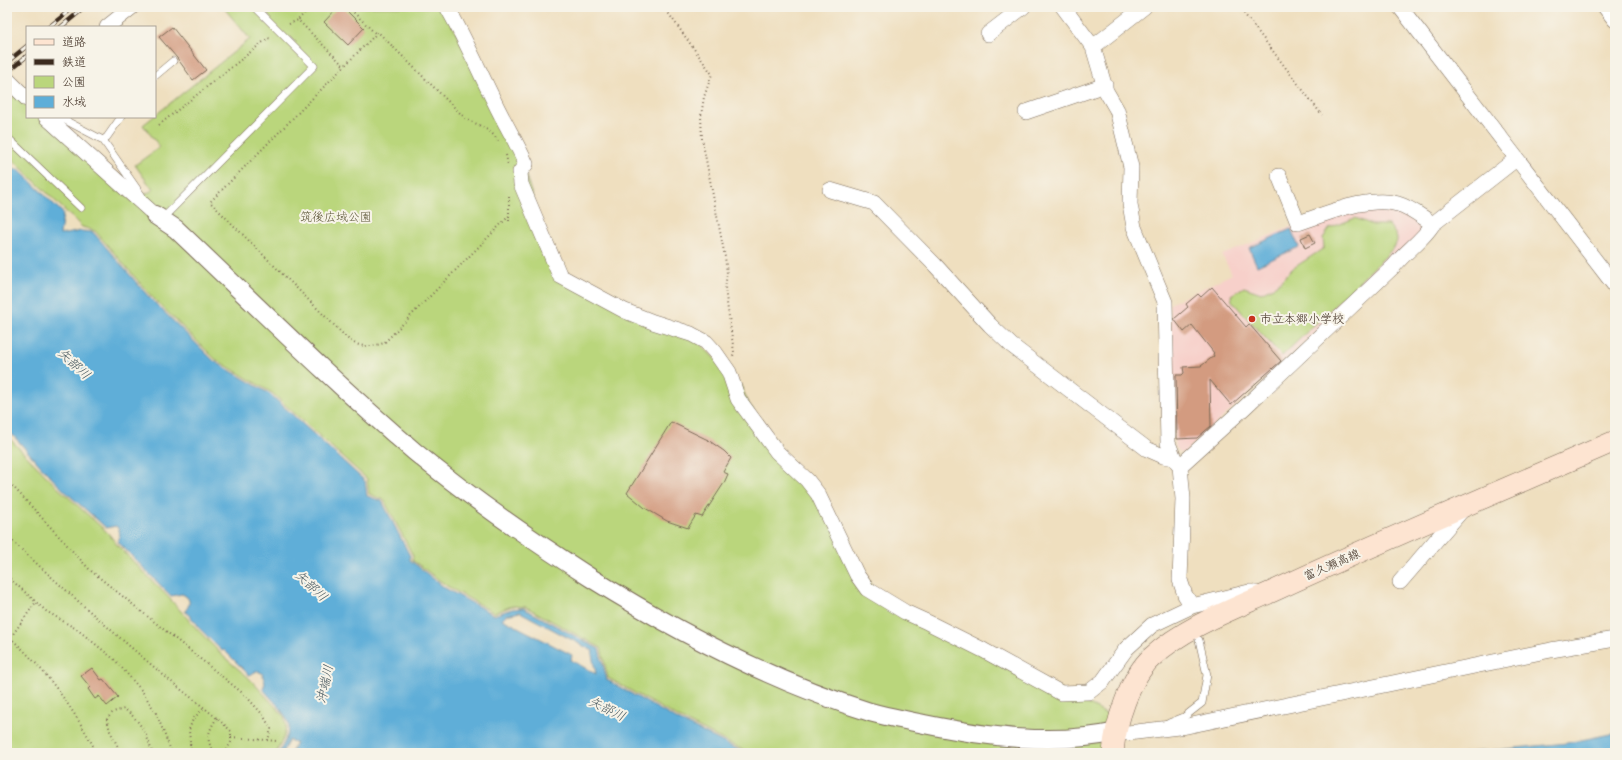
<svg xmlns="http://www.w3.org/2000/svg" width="1622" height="760" viewBox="0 0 1622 760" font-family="Pangolin,'Klee One',sans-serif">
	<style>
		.built { fill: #f7d0ca }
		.green { fill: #bad67c; stroke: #7a804d }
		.water { fill: #5eaed8; stroke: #4c6c7b; fill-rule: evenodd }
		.building { fill: #d39b80 }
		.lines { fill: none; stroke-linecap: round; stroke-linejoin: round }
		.service-casing { stroke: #7a6956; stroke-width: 8 }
		.minor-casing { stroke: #7a6956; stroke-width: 16 }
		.tertiary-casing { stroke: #7a6956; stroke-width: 20 }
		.secondary-casing { stroke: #7a6956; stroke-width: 22 }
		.path { stroke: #7a6956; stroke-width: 2; stroke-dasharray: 1 3; stroke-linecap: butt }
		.service { stroke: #fff; stroke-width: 7 }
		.minor { stroke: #fff; stroke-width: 15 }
		.tertiary { stroke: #fff; stroke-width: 18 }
		.secondary { stroke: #fde4d1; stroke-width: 21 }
		.rail-casing { stroke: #3b2a1e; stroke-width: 4.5 }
		.rail { stroke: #f7f3e8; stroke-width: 3; stroke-dasharray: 9; stroke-linecap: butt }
		.poi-dot { fill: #c8321e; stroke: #f7f3e8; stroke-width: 1.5 }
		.labels { text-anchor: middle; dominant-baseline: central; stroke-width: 4; stroke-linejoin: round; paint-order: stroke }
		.park-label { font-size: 12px; fill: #5b5536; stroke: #f7f3e8 }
		.poi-label { font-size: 12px; fill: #3b2a1e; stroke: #f7f3e8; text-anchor: start }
		.street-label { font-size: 12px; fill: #3b2a1e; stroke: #f7f3e8 }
		.water-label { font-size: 13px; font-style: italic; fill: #47585f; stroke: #f7f3e8 }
	</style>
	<rect width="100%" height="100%" fill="#f7f3e8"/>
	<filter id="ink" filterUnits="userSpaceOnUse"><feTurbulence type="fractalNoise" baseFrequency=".025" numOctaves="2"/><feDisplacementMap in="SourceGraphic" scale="8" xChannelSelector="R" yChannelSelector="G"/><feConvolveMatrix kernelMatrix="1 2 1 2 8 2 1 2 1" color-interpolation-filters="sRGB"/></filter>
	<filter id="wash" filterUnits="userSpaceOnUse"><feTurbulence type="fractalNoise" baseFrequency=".012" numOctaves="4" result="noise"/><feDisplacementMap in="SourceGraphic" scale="16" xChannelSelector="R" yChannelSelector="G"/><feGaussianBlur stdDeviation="0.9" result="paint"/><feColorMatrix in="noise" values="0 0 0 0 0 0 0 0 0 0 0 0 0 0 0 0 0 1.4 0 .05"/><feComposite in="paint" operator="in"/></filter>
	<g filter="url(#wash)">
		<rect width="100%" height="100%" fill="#efdfbf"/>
		<path class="built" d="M1392,206L1423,224L1425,230L1392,262L1184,453L1180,452L1175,446L1170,304L1232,274L1222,255L1295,225L1354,209Z"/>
		<path class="green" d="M223,7H443L521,159L555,271L695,338L741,386L749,404L832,523L874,590L1110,716L1107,753H749L681,719L608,678L601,648L526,607L512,606L494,613L447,586L412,560L413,556L384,500L369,494L367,479L272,393L215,359L151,296L95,231L82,227L7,154V102L16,95L27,106V117H40L132,201L153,190L135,165L160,147L143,125L250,39Z
			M1355,218L1373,225H1389C1401,241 1399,241 1386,256L1282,356L1246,317L1232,301L1231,295L1244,287L1261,293L1277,285L1292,269L1324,248L1323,238L1330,228Z
			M7,436L57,487L108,533L118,546L170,599L196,628L224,657L248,677L284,716L286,726L284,737L276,753H7Z"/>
		<path class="water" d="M18,169L63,213L60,235L81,231L93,232L149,297L214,361L270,394L365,481L367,496L382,501L410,556V560L445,588L494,615L512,609L523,608L599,649L607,680L680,721L745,753H291L296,743L289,740L282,753H279C283,745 288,736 289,727C289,715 270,698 263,689L265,683L262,673L257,671L249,675L224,650L222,651L196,625L197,624L185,611C191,604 191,598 182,594L171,596L118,542C120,536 121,531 116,526L106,528C94,516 82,507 69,495C47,475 28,451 7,429V172ZM520,612L593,651L592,655L596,674L571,660L572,655L502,619L506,615Z
			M1291,229L1299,247L1257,266L1249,248Z
			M1615,733V753H1464L1567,743Z"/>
		<g id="blocks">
			<path class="building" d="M338,7H343L364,28L348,45L324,22Z
				M172,27L206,70L193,80L177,58L159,37Z
				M1310,234L1315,243L1305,248L1301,238Z
				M1212,287L1246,327L1249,324L1281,361L1231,405L1210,380L1211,426L1197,438L1177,439L1176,375H1182L1184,373L1183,367L1201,366L1214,356L1213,354L1214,353L1192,325L1184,332L1174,319L1188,307L1186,304L1198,294L1201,297Z
				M671,422L708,440L724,451L731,458L723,472L728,474L724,483L702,517L696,515L688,528L667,521L645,508L627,493Z
				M92,668L101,680L103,679L118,697L107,706L99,696L95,699L88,689L90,687L81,676Z"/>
		</g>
	</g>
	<g filter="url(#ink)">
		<use href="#blocks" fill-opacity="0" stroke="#7a6956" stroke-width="1"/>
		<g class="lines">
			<defs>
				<path id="service" d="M155,76L173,61
					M59,117L103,140L107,137L121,117
					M7,137L81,208
					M103,140L142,196
					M162,219L314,66L255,7
					M1169,723L1184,717L1202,703L1207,675L1199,640"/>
				<path id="minor" d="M447,7C465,38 479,71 495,103C505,124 517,143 526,164L520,172L521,184L560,276L625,311L653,322L691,334L706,342L715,352L729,372L738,399L777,452L807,480L818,494L857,575L867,589L905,612L927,622L983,650L1061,693L1089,692L1103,681L1126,649L1152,625L1192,606L1249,592L1260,594
					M1063,7L1093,47L1106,91L1117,110L1131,167L1130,204L1134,227L1165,302L1168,443L1174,458L1180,466L1183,499L1180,580L1185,595L1192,606
					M1400,7L1615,286
					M1605,7L1615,20
					M107,27L132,7
					M988,34L1023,7
					M1093,47L1144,7
					M7,79L27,99
					M1026,112L1105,85
					M46,117L155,215
					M1279,176L1298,223C1326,214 1369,195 1398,204C1410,207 1422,217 1433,224
					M830,190L874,203L935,265L990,325L1011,345L1147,449L1163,456L1174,458
					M1180,466L1245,407L1394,266C1406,251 1423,240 1433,224L1516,159
					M1400,582L1463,509
					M1128,733L1187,726L1551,650L1615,639"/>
				<path id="tertiary" d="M155,215L176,229C255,304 332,381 415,452C471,498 530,539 591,578C679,633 771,681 870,712C888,717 906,720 924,724C987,737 1053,746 1117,732"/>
				<path id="secondary" d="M1113,753C1115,724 1130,677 1152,657C1187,625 1237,608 1280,588C1390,537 1503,490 1615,441"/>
			</defs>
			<use href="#service" class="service-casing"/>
			<use href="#minor" class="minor-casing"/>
			<use href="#tertiary" class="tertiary-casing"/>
			<use href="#secondary" class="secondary-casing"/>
			<path class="path" d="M310,7L298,20L344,66
				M348,7L376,34
				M664,7L712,74L704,97L701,116L702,139L725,257L727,273L725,289L734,352L733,356
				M1239,7L1322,115
				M289,24L298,20
				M159,125L268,38L271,39
				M498,141C492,130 477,124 466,119L378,32L210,202L349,340C360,348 372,347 384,343L509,216
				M506,155L508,165
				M509,221V193
				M7,480L90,570L245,695L263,715L271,729L268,740
				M7,536C57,583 108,628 161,673C184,693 209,710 231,731V742L225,753
				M7,576L46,611L78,630L115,660L142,691L156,713L172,753
				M7,635C44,667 74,709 97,753
				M11,637L36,602
				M217,718C208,730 202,748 222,753
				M231,737L277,741
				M121,753L110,731L107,719L113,712L124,709C139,719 148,735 152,753
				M191,753L189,730L193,719L204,708"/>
			<use href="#service" class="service"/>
			<use href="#minor" class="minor"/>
			<use href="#tertiary" class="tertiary"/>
			<use href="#secondary" class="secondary"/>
			<defs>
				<path id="rail" d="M49,27L74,7
					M61,27L85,7
					M7,62L27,46
					M7,72L27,56"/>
			</defs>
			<use href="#rail" class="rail-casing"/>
			<use href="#rail" class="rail"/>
		</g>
	</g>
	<circle class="poi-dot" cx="1252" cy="319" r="4"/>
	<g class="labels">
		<g class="park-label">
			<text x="336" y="217">筑後広域公園</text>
		</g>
		<g class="poi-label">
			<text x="1260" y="319">市立本郷小学校</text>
		</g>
		<g class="street-label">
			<text transform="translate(1332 565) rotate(-24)">富久瀬高線</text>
		</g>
		<g class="water-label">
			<text transform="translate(74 364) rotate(43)">矢部川</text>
			<text transform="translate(311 586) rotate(43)">矢部川</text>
			<text transform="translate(325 684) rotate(-78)">沖端川</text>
			<text transform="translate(607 709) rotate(26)">矢部川</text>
		</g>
	</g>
	<rect width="1622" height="760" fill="none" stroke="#f7f3e8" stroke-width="24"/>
	<rect x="26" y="26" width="130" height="92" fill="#f7f3e8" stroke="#aca397"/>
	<rect x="34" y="39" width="20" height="6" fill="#fde4d1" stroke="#aca397"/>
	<text x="62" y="46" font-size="12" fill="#3b2a1e">道路</text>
	<rect x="34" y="59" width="20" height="6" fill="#3b2a1e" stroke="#aca397"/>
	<text x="62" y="66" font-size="12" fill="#3b2a1e">鉄道</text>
	<rect x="34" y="76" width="20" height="12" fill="#bad67c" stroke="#aca397"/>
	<text x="62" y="86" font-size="12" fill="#3b2a1e">公園</text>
	<rect x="34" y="96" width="20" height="12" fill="#5eaed8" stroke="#aca397"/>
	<text x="62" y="106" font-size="12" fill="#3b2a1e">水域</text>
</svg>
